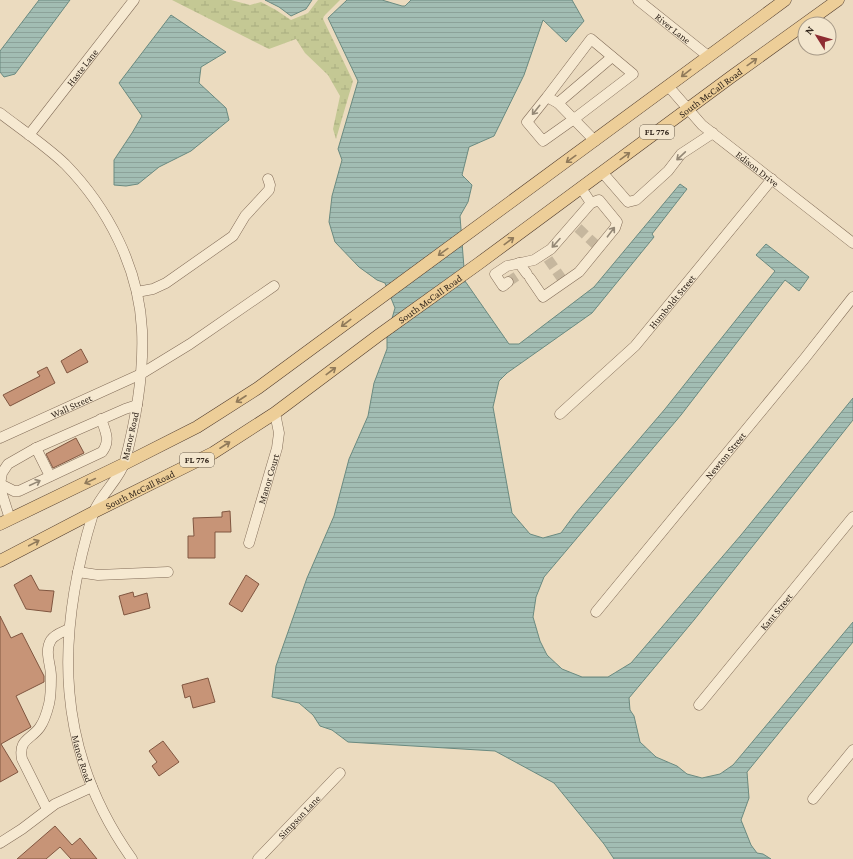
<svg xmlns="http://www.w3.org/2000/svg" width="853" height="859" viewBox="0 0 853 859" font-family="'Crimson Pro',serif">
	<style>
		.wetland { fill: url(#wetland-marsh) }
		.water { fill: url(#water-rules); stroke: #6a8a80 }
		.building { fill: #c79477; stroke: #805640 }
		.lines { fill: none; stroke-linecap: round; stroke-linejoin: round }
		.minor-tunnel { stroke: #c6b79e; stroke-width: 10; stroke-dasharray: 10 5; stroke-linecap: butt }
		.minor-casing { stroke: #826c58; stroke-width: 11 }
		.major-casing { stroke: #503b2d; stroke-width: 13 }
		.minor { stroke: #f6e9d1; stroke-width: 10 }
		.major { stroke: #edce98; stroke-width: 12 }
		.oneway { stroke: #907a5a }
		.oneway2 { stroke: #948876 }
		.labels { text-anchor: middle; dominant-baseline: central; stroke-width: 3; stroke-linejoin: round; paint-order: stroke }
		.shield { fill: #f3e6ce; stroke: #6c6051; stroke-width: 1 }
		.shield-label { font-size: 9px; font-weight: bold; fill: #32261c }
		.street-label { font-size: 10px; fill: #32261c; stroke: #f3e6ce }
	</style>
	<defs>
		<pattern id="wetland-marsh" width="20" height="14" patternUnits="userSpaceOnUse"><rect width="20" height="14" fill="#c4c894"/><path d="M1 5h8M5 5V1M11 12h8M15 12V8" fill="none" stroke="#a9ac7f"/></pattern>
		<pattern id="water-rules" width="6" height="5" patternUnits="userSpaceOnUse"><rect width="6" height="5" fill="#a2bdb3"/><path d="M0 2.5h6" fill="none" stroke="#8ca299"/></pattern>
	</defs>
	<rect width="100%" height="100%" fill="#ebdbbf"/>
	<path class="wetland" d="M172,0H231L250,5L261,2L276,10L291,20L308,13L318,0H340L324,16L323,19L353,81L336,139L333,129L340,96L328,75L305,53L296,39L269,49Z"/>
	<path class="water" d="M39,0H70L15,74L4,77L0,72V51Z
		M265,0H312L306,9L291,16L279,7Z
		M347,0H382L402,6H405L411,0H572L584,21L566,42L543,20L524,75L494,136L469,147L462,175L472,185L468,202L460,216L465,281L509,344H519L594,287L680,184L687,189L652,234L654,237L592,313L507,373L499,381L493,407L512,513L530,534L543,538L561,533L575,514L665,409L775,271L756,255L766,244L809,277L799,291L785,280L681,415L544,577L536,597L533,617L540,641L547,655L562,669L582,677H608L631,663L741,535L853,398V420L694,620L629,698L630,710L634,716L640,742L656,757L677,766L687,774L702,778L720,774L733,765L853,622V642L747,772L749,798L741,820L751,845L757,853L763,854L771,859H614L604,844L554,783L495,751L348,742L332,730L320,726L313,715L299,703L272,697L276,666L307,578L334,516L349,459L368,416L374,383L387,349V336L395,308L385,283L377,280L359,267L335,242L329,222L332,196L342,160L338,149L358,81L328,18Z
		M171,15L226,52L201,67L199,83L226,108L229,120L191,151L159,167L138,184L126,186L114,185V160L132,133L142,116L119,83Z"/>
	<path class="building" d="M81,349L88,362L67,373L61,361Z
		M47,367L55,383L10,406L3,395L40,376L37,372Z
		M76,438L84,453L53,468L46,454Z
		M230,511L231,532H215V558H188V536H194L193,518L222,517V512Z
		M31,575L39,590L54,591L51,612L26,609L14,585Z
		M246,575L259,584L242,612L229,604Z
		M133,592L134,597L147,593L150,608L124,615L119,596Z
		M0,616L11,638L22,633L44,676V682L16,696L31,727L1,744L18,772L0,782Z
		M208,678L215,702L193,708L190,696L185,698L182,685Z
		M163,741L179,762L159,776L152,766L157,762L149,751Z
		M55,826L72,845L80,838L97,859H71L60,847L46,859H17Z"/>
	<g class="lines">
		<path class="minor-tunnel" d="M578,228L596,245
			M548,259L562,279
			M508,282L520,274"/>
		<defs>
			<g id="minor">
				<path id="s1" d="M638,0L708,56"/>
				<path id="s2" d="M669,87L702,125L853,243"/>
				<path d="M547,97L591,39L633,74L574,119L543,141L527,122L547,97L558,103L595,141"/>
				<path d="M558,103L612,57"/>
				<path id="s3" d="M0,113C22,130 45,145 65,164C108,208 139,268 142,330C144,374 136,419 125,461C120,479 99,496 93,514C55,637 55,751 132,859"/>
				<path id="s4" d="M29,135L134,0"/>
				<path d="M602,172L628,202L636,200L668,171L681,154L713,133"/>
				<path d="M581,188L591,203"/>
				<path d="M519,263L527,274"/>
				<path d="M508,282L503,286L495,274L507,266L534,260L551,249L591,203L599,200L617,222L615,228L579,272L543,297L530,278"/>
				<path d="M137,292L153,289L166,283L233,236L245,216L269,190L270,185L268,179"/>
				<path id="s5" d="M560,414L635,346L772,179"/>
				<path id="s6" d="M0,438L141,374L190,344L274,286"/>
				<path d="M36,448L50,476"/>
				<path d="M0,484L2,473L8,464L36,448L125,409L137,405"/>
				<path d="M0,484L14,491H19L102,452C111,441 105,430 101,419"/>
				<path d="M0,485L1,491L10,519"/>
				<path id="s7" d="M249,543L277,448L279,433L275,413"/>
				<path d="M78,572L98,575L168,572"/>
				<path id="s8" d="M596,612L805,358L853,297"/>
				<path id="s9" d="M699,705L853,517"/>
				<path d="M813,799L853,750"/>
				<path d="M47,809L22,759C18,739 31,740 40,727C45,720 47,712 49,704C51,696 51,685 51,676C51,665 44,651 51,640C55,634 63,632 69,629"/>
				<path d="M0,843L22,829L55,804L92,787"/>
				<path id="s10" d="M258,859L340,773"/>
			</g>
			<g id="major">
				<path d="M0,524L124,464L197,427L258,388L785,0"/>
				<path id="s11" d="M0,561L94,512L213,453L275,413L379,335L478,264L731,77L838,0"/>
			</g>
		</defs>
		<use href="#minor" class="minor-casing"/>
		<use href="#major" class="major-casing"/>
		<use href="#minor" class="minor"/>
		<use href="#major" class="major"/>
	</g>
	<defs><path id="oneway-shaft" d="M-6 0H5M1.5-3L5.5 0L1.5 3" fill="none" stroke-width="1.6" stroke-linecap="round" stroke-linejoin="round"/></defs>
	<g class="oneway">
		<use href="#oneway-shaft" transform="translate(752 62) rotate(-36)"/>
		<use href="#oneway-shaft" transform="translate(686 73) rotate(142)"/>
		<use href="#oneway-shaft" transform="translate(625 156) rotate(-36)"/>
		<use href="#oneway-shaft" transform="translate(571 159) rotate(144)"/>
		<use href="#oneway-shaft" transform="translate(509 241) rotate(-37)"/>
		<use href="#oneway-shaft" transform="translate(443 252) rotate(144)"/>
		<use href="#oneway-shaft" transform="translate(346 323) rotate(143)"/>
		<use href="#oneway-shaft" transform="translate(331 371) rotate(-37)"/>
		<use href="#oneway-shaft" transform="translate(241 399) rotate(147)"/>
		<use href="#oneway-shaft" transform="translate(225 445) rotate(-33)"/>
		<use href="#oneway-shaft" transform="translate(90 481) rotate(155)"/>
		<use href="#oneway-shaft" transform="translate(34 543) rotate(-28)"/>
	</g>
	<g class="oneway2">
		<use href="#oneway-shaft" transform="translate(536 110) rotate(129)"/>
		<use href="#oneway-shaft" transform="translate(681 156) rotate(137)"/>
		<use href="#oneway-shaft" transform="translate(611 232) rotate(-53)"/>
		<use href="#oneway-shaft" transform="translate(556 243) rotate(132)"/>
		<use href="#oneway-shaft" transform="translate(35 483) rotate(-25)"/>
	</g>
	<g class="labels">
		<g class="shield">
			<rect x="640" y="125" width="34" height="14" rx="3"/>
			<rect x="180" y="453" width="34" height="14" rx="3"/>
		</g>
		<g class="shield-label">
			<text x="657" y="132">FL 776</text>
			<text x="197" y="460">FL 776</text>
		</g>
		<g class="street-label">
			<text stroke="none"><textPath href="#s1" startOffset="45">River Lane</textPath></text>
			<text stroke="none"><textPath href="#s4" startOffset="86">Haste Lane</textPath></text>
			<text stroke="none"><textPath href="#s11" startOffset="853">South McCall Road</textPath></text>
			<text stroke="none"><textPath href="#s2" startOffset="121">Edison Drive</textPath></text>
			<text stroke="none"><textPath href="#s11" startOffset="505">South McCall Road</textPath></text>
			<text stroke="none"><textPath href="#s5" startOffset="159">Humboldt Street</textPath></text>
			<text stroke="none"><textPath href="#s6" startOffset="78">Wall Street</textPath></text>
			<text transform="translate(130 436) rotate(-77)">Manor Road</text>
			<text stroke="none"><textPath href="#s8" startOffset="203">Newton Street</textPath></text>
			<text stroke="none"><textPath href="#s7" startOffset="67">Manor Court</textPath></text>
			<text stroke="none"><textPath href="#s11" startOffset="157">South McCall Road</textPath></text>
			<text stroke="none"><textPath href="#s9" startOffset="121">Kant Street</textPath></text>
			<text stroke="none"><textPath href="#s3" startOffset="713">Manor Road</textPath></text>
			<text stroke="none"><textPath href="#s10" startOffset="59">Simpson Lane</textPath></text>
		</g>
	</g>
	<g transform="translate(817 36) rotate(307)"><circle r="19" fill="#f3e6ce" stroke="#a69987"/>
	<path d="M0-3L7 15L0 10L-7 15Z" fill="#8e2c32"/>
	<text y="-6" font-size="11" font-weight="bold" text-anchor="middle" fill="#32261c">N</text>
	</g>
</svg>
